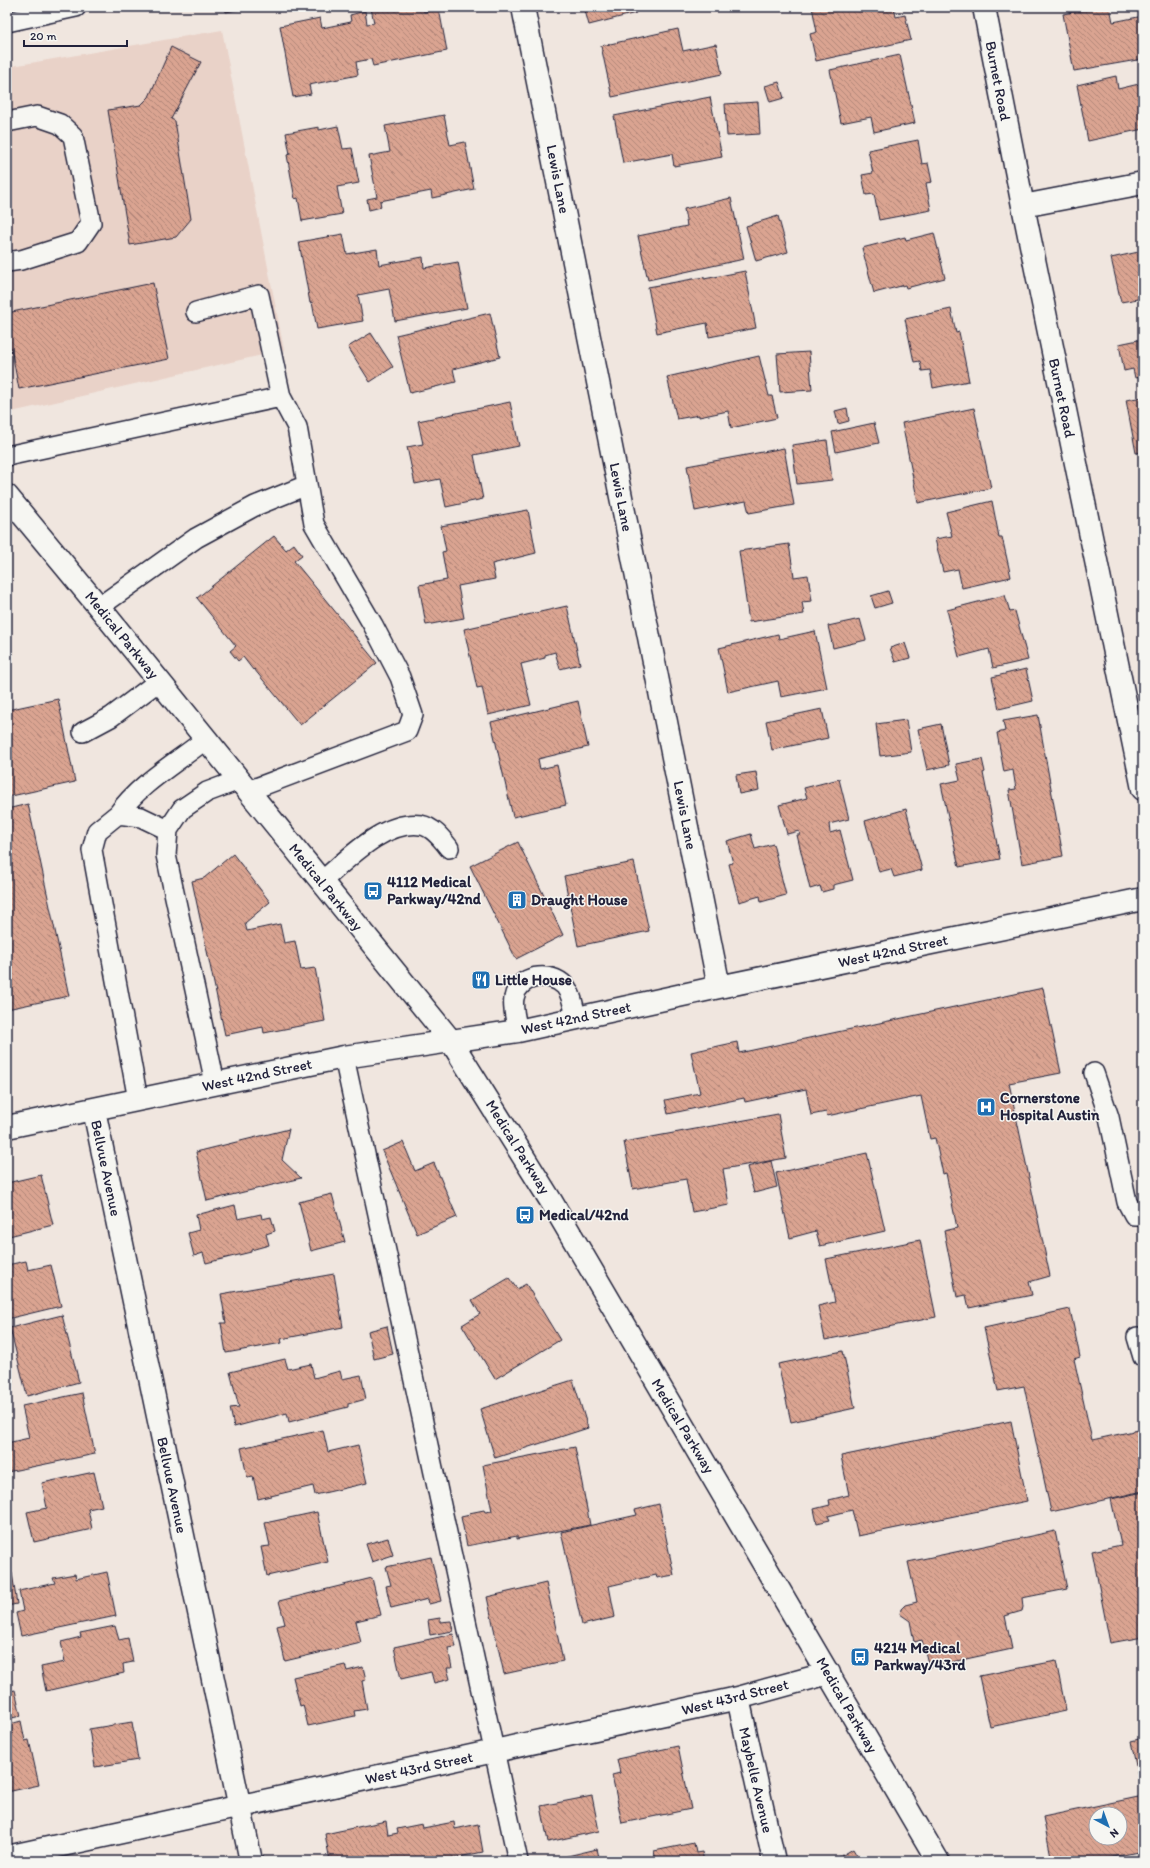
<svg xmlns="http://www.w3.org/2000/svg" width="1150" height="1868" viewBox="0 0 1150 1868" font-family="Itim,sans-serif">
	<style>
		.built { fill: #e9d2c8 }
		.building { fill: url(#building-back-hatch); stroke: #22223b; fill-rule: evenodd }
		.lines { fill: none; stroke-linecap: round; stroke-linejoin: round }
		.service-casing { stroke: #22223b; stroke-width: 22 }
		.minor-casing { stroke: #22223b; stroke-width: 25 }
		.tertiary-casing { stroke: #22223b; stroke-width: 25 }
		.service { stroke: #f6f6f2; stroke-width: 19 }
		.minor { stroke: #f6f6f2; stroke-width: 22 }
		.tertiary { stroke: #f6f6f2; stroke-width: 22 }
		.labels { text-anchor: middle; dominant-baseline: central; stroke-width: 3; stroke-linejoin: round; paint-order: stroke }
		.street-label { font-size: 15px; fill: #22223b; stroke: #f6f6f2 }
		.poi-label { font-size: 15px; font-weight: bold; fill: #22223b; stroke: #f6f6f2; text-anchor: start }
	</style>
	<defs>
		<pattern id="building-back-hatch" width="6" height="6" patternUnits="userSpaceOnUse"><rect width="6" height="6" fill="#daa491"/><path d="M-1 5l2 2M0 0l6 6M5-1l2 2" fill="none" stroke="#b08578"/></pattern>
	</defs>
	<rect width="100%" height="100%" fill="#f0e6df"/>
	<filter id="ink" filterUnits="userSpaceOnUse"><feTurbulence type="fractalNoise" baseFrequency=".025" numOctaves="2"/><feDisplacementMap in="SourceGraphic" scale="8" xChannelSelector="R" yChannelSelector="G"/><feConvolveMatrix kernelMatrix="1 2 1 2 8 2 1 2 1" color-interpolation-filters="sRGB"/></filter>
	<g filter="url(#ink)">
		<path class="built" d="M222,30L284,350L7,413V67Z"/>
		<path class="building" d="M225,7H252L226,12Z
			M375,7H423L424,12L439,9L447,51L373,66L371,59L356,62L358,75L309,85L311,94L293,97L280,26L320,18L322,28L351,22L350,15L365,11L367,24L374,23L371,8Z
			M584,7H635L636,13L589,25Z
			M812,7H894L896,17L905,15L911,40L816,61L810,34L817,32Z
			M1101,7H1110L1113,22L1143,16V59L1074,71L1063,14Z
			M678,29L683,51L716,44L722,74L612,97L601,46Z
			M171,47L201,62L171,119L175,121L191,219L176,237L130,245L108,110L141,105L149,97Z
			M900,55L915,123L874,132L871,117L841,123L830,70Z
			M1116,76L1118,89L1143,83V129L1088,141L1077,85Z
			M779,82L784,98L770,102L765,86Z
			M710,97L722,157L674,166L672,154L623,163L614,116Z
			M758,102L760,134L727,136L725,104Z
			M444,115L450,145L465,142L474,189L432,198L431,191L380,201L381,207L369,210L367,199L377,197L369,156L390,152L385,126Z
			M338,126L343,149L352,148L359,183L337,187L342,214L302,221L298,198L295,199L287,155L290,154L286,133L319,127V130Z
			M918,140L922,164L928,163L932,182L926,183L931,210L879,220L874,194L866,195L862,175L873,173L868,150Z
			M731,198L744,259L648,280L638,236L687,226L684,209Z
			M778,216L788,252L756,261L746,226Z
			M934,233L945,278L906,288L905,285L874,293L862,248L905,237L906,240Z
			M343,234L347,254L377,249L379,265L423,257L424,268L458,262L467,308L395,321L389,289L358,295L363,321L317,329L312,302L310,303L299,242Z
			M1143,251V298L1121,302L1111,258Z
			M745,271L756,328L709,337L707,323L657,333L648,287L704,277V279Z
			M153,283L169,359L19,389L11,348H7V313Z
			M951,309L956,333L959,332L969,381L933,388L930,370L922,371L920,361L914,362L905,319Z
			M490,313L500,357L453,369L456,382L410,393L396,335Z
			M371,333L393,367L370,382L348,347Z
			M1143,339V377L1135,378L1133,369L1124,371L1119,344Z
			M809,352L812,390L780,392L777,354Z
			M759,356L769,396H772L777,418L731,428L728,411L699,417V415L677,419L667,377Z
			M1143,397V452L1136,453L1126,400Z
			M510,402L519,446L474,455L483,499L446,507L440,479L415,484L407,447L423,444L418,421Z
			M847,408L849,421L838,424L835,411Z
			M974,408L991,488L918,503L902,423Z
			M874,423L879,443L836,452L832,432Z
			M827,440L832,480L797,484L792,445Z
			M784,448L794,505L749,513L746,501L695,511L687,466Z
			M992,501L999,537H1002L1011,577L962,588L958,569L943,572L935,539L952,536L946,512Z
			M528,510L536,553L492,564L495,579L458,586L464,618L426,625L419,585L447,580L442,552L446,551L441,526Z
			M274,536L286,550L294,544L302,555L294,561L377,663L300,725L254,669L253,670L243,657L238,661L230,651L236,646L197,598Z
			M789,544L794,577L808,575L812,601L802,602L804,614L749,622L739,551Z
			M888,591L892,603L875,608L871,596Z
			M1005,595L1010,612L1015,611L1028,660L993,668L989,649L959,657L947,610Z
			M567,606L580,664L560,669L555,652L545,655V658L521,664L531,705L488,715L482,687L477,688L464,629Z
			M860,619L866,640L833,648L828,626Z
			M815,631L827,688L781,697L778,681L728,692L719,648L778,634L779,639Z
			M905,643L910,658L895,662L890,648Z
			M1026,669L1033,701L999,709L992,677Z
			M58,699L75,782L7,797V710Z
			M578,701L588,747L538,759L540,769L557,765L566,805L513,817L491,722Z
			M822,709L828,738L772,750L766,721Z
			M1038,715L1063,856L1022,864L1009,790L1016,789L1013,770L1004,772L997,733L1005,731L1003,721Z
			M906,720L911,752L880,756L876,724Z
			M941,724L949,765L927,770L918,729Z
			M982,759L985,772L983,773L1000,859L959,867L941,784L960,780L956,764Z
			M756,772L759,790L739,794L736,775Z
			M839,779L849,819L829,824L830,833L840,830L853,880L833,885V889L822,892L820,886L810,889L797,835H800L799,831L787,834L779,805L807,798L804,788Z
			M28,804L69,996L7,1009V809Z
			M906,809L922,870L894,877L891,869L879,872L865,821Z
			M751,834L755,849L773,844L786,895L761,902L760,896L739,902L729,864L733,863L727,841Z
			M518,842L563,935L516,959L470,866Z
			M233,854L270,902L245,923L247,931L280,924L284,943L295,941L301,970L315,968L325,1021L264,1033L263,1027L225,1035L192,881L204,878Z
			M634,862L649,931L578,946L564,876Z
			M1043,988L1061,1073L1009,1083L1050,1276L1029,1282L1032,1295L969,1308L966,1295L957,1297L944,1231L957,1228L946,1173L943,1174L935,1138L930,1139L921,1096L827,1116L826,1112L811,1115L806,1089L745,1102L744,1098L668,1114L665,1100L700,1093L691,1052L737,1042L739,1053Z
			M778,1114L786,1158L723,1169L729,1205L692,1212L686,1179L633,1189L624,1142Z
			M289,1129L282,1160L301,1178L207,1201L196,1152Z
			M403,1142L415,1171L434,1163L457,1217L417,1234L382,1151Z
			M867,1153L885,1231L820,1246L816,1231L790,1238L776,1173Z
			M771,1161L777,1187L754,1193L747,1167Z
			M41,1175L53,1225L9,1236L7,1231V1183Z
			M332,1194L345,1242L311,1251L299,1202Z
			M235,1205L238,1219L261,1214L262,1219L271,1217L275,1231L266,1234L269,1245L251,1250V1252L206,1263L203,1253L194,1256L188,1233L199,1230L196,1215Z
			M920,1240L936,1317L825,1340L818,1306L835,1302L826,1259Z
			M26,1261L28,1270L51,1265L61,1306L7,1319V1265Z
			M334,1274L343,1327L281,1339L282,1343L226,1353L221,1323H226L221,1294Z
			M509,1278L517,1289L526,1284L560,1340L495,1379L462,1325L480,1314L472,1300Z
			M1070,1309L1080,1357L1074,1359L1092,1440L1143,1429V1491L1051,1512L1024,1386L998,1391L984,1328Z
			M62,1315L79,1382L27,1396L10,1328Z
			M387,1326L393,1354L374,1359L368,1331Z
			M843,1351L855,1408L791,1422L778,1364Z
			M285,1359L288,1369L311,1364L314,1378L340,1371L342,1379L361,1375L366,1399L348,1404V1407L289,1422L287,1413L234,1427L230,1408L239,1407L230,1372Z
			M7,1374L12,1377L13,1382L7,1387Z
			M573,1380L588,1428L495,1458L480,1409Z
			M82,1393L95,1454L7,1472V1443L29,1438L22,1406Z
			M1011,1421L1027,1501L858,1536L852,1510L828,1516L830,1520L817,1523L814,1509L830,1505L829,1500L849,1495L841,1456Z
			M323,1430L328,1452L358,1445L367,1483L315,1495L313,1486L258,1499L253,1476L248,1477L247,1476L241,1448Z
			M575,1447L590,1525L517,1539V1536L467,1546L461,1517L470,1515L469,1513L484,1510L485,1512L492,1511L483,1465Z
			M94,1472L102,1506L88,1509L92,1529L34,1542L27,1512L47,1508L42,1483Z
			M1143,1492V1637L1110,1643L1092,1551L1121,1545L1111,1499Z
			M659,1504L674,1575L657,1578L656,1575L609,1586L615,1617L582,1625L561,1532L637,1515L635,1510Z
			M317,1512L328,1562L267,1576L261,1547L270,1546L265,1523Z
			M1055,1531L1067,1589L1022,1598L1023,1607L1022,1611L1005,1616L1012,1649L929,1667L922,1640L914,1642L910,1621L900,1614L901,1609L905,1605L917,1602L908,1562Z
			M388,1538L393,1555L372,1562L366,1544Z
			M431,1557L441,1601L429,1604L428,1599L391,1608L386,1586L391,1585L386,1567Z
			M107,1572L116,1616L21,1636L16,1613L23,1611L19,1591L55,1583L53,1578L75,1574L76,1579Z
			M12,1573L17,1604L7,1606V1574Z
			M372,1578L381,1615L356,1621L361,1643L285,1661L277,1626L285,1624L279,1601Z
			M546,1583L563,1661L504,1674L487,1597Z
			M440,1618V1622L451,1621L453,1631L430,1635L428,1620Z
			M115,1626L119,1640L128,1638L133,1662L123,1664L124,1673L46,1691L41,1667L65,1662L61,1642L81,1637L80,1633Z
			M453,1634L456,1647L448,1648L452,1668H447L450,1679L434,1683L431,1672L401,1679L394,1647Z
			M1056,1661L1066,1711L990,1727L979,1676Z
			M345,1665L347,1671L363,1667L366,1680L362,1681L367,1709L354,1711L355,1716L308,1726L303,1705L300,1706L293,1677Z
			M15,1690L21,1716L7,1719V1692Z
			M21,1721L25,1741L29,1740L39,1785L7,1792V1725Z
			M132,1722L138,1760L95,1767L89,1729Z
			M1143,1724V1775L1138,1776L1131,1741L1143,1738L1140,1725Z
			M678,1746L691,1809L622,1823L612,1775L620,1773L617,1759Z
			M592,1796L599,1831L548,1842L541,1806Z
			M1143,1796V1851L1093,1861H1052L1043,1817ZM1096,1814H1120V1838H1096Z
			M386,1821L388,1835L398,1833L397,1829L422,1824L423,1828L454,1822L455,1829L478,1824L483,1852L439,1861H330L325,1834Z
			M694,1843L696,1853L702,1852L704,1861H656L654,1851Z
			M597,1849L600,1861H556L555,1859Z
			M853,1849L860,1861H833Z"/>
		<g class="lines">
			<defs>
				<path id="service" d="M7,22L76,7
					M7,122L37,116L60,124L73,136L91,223L78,242L21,260L7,262
					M7,456L281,397L259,295L196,312
					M99,607L196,538L255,506L307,485
					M83,732L111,717L159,681
					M248,791L407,731L413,715L400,677L373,625L314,524L297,427L281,397
					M118,814C140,783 176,763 206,739
					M322,881C348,859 384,820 421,825C433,827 442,839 449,848
					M518,1031C516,1021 512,1008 514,998C518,975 550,970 565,986C572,994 574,1008 576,1018
					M344,1057L518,1861
					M1094,1073L1109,1117L1127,1202L1134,1215H1143
					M215,1083L166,855L168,830L182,809L207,792L239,780
					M138,1100L92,850L97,831L118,814L141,817L168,830
					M1137,1337L1143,1357"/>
				<path id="minor" d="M523,7L719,987
					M984,7L1023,206L1143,789
					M1023,206L1143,183
					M94,1110L251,1861
					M7,1127L344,1057L518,1031L719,987L1143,899
					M738,1698L774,1861
					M7,1857L738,1698L829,1673"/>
				<path id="tertiary" d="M7,496L99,607L451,1041L551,1201L938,1861"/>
			</defs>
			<use href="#service" class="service-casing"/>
			<use href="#minor" class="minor-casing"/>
			<use href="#tertiary" class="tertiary-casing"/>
			<use href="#service" class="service"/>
			<use href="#minor" class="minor"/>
			<use href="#tertiary" class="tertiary"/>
		</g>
	</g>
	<defs>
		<symbol id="bus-square" viewBox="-11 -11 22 22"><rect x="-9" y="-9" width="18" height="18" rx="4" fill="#1f6fb2" stroke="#f6f6f2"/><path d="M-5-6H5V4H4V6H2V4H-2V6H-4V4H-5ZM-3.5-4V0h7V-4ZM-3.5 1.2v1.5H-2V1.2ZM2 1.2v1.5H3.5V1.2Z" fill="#fff"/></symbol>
		<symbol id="building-square" viewBox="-11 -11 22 22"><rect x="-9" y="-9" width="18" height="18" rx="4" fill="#1f6fb2" stroke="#f6f6f2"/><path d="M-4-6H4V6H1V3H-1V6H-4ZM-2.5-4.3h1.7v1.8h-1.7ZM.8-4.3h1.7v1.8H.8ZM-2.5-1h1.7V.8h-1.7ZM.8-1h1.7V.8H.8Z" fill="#fff"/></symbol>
		<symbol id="restaurant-square" viewBox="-11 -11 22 22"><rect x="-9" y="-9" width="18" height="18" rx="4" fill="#1f6fb2" stroke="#f6f6f2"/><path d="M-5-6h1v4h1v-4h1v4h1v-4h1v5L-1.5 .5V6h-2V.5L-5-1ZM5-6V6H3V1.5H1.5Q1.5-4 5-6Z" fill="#fff"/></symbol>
		<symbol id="hospital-square" viewBox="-11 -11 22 22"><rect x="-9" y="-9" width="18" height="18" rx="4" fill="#1f6fb2" stroke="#f6f6f2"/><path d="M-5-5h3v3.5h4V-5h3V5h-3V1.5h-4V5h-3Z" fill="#fff"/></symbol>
	</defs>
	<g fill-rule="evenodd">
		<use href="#bus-square" x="362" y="880" width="22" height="22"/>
		<use href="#building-square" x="506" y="889" width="22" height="22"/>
		<use href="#restaurant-square" x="470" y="969" width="22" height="22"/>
		<use href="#hospital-square" x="975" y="1096" width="22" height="22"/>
		<use href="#bus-square" x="514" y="1204" width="22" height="22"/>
		<use href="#bus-square" x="849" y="1646" width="22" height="22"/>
	</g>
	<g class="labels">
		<g class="street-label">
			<text transform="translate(998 81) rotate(79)">Burnet Road</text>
			<text transform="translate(558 179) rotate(79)">Lewis Lane</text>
			<text transform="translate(1062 398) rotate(78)">Burnet Road</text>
			<text transform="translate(621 497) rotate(79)">Lewis Lane</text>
			<text transform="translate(122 635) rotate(51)">Medical Parkway</text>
			<text transform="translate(685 815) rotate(79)">Lewis Lane</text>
			<text transform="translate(326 887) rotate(51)">Medical Parkway</text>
			<text transform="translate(893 951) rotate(-12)">West 42nd Street</text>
			<text transform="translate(576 1018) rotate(-12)">West 42nd Street</text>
			<text transform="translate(257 1075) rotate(-12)">West 42nd Street</text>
			<text transform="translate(518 1147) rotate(58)">Medical Parkway</text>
			<text transform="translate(106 1168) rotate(78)">Bellvue Avenue</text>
			<text transform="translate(683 1426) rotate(59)">Medical Parkway</text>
			<text transform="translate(172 1485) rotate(78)">Bellvue Avenue</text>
			<text transform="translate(735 1697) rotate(-14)">West 43rd Street</text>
			<text transform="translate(847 1705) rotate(60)">Medical Parkway</text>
			<text transform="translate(419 1768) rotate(-12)">West 43rd Street</text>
			<text transform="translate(756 1780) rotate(77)">Maybelle Avenue</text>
		</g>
		<g class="poi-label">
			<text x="387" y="882">4112 Medical<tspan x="387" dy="17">Parkway/42nd</tspan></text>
			<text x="531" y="900">Draught House</text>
			<text x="495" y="980">Little House</text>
			<text x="1000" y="1098">Cornerstone<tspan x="1000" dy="17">Hospital Austin</tspan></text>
			<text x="539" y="1215">Medical/42nd</text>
			<text x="874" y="1648">4214 Medical<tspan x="874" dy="17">Parkway/43rd</tspan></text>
		</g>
	</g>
	<rect width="1150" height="1868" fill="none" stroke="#f6f6f2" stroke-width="24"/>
	<rect x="12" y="12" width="1126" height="1844" fill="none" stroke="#22223b" stroke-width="1.5" filter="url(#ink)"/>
	<g transform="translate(1108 1826) rotate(139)"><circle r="19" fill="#f6f6f2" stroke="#a1a1a9"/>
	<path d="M0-3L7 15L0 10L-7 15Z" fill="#1f6fb2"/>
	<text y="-6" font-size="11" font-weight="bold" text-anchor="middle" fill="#22223b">N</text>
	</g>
	<path d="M24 40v6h103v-6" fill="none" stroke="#22223b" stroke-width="2"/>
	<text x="30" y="40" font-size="12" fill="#22223b" stroke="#f6f6f2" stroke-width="3" paint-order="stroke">20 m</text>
</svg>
